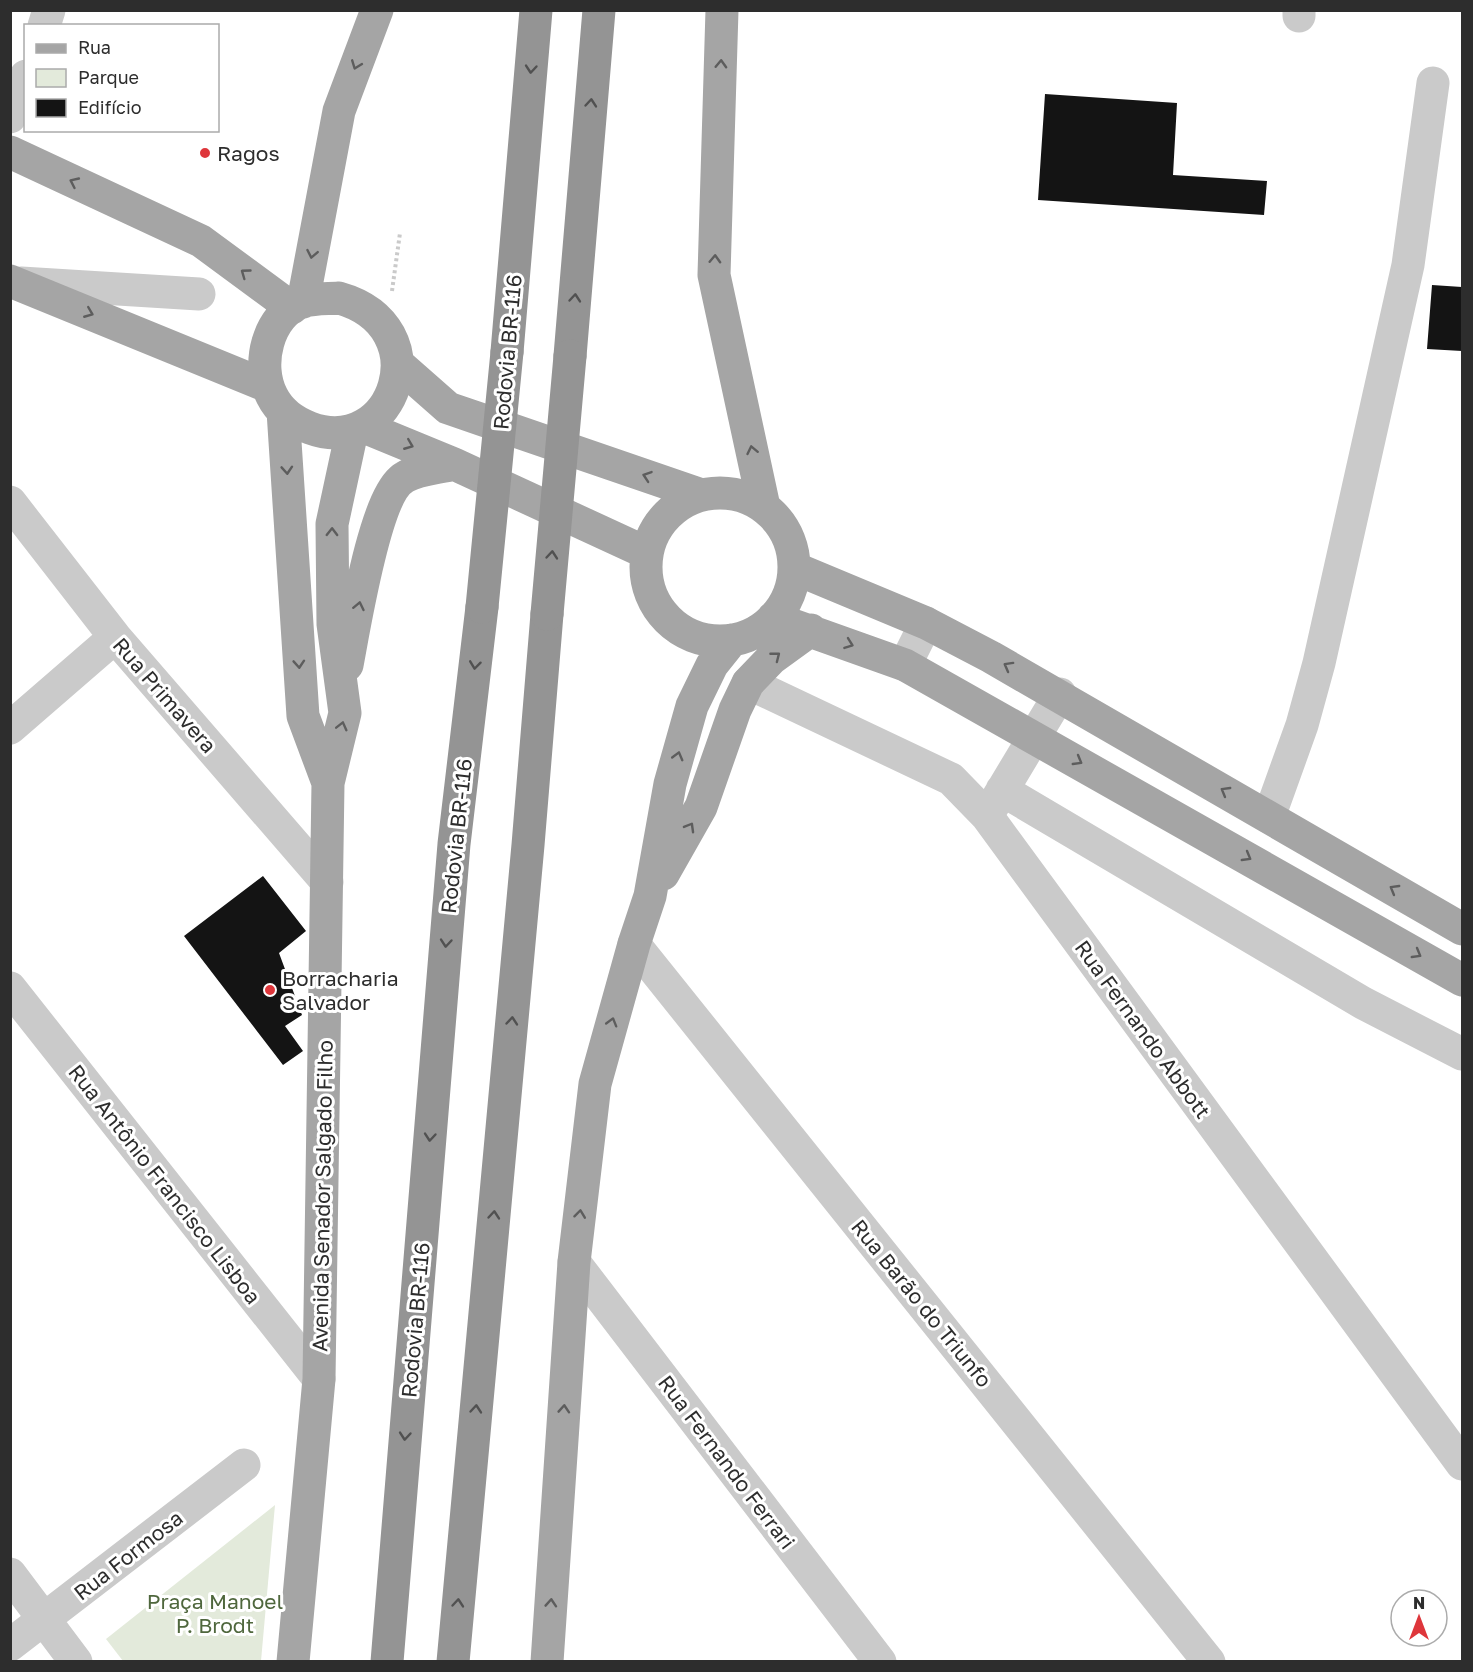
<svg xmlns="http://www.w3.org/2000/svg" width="1473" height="1672" viewBox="0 0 1473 1672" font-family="'Golos Text',sans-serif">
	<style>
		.green { fill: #e3eadb }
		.building { fill: #141414 }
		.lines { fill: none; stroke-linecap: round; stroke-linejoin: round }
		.path { stroke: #cacaca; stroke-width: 4; stroke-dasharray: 3 3; stroke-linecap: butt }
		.minor { stroke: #cacaca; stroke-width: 33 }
		.major { stroke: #a5a5a5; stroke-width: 33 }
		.highway { stroke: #949494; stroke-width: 33 }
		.highway-bridge { stroke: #949494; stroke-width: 33 }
		.oneway { stroke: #5d5d5d }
		.oneway2 { stroke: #515151 }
		.poi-dot { fill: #de363b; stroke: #fff; stroke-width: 2 }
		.labels { text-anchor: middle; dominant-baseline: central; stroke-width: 6; stroke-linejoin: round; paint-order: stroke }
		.poi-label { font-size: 21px; fill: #2d2d2d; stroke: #fff; text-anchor: start }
		.street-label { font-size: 21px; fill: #2d2d2d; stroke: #fff }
		.park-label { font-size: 21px; fill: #4f673d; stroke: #fff }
	</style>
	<rect width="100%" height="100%" fill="#fff"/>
	<path class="green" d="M275,1505L261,1661H123L106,1639Z"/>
	<path class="building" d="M1045,94L1177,103L1173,175L1267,181L1264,215L1038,200Z
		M1432,285L1462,287V351L1427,349Z
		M263,876L306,931L279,953L302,1015L285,1026L303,1051L283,1065L184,936Z"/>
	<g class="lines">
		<path class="path" d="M392,291L400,233"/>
		<path class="minor" d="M1299,16V10
			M44,26L49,10
			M10,117L26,76
			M21,283L199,294
			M10,502L115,637L327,882
			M905,665L926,623
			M748,683L951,779L987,816L1462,1464
			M10,728L115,637
			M1002,790L1363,1003L1462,1054
			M991,809L1060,694
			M1269,817L1302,725L1319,663L1408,265L1433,83
			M634,944L1209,1662
			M10,988L319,1379
			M574,1262L880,1662
			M10,1574L76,1662
			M10,1645L244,1465"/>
		<path class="major" d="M722,10L714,275L764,507
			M10,152L201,241L292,308
			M10,281L267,386
			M339,298C441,327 394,459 310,428C294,422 280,412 272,396C256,365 267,316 302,302C313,298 327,299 339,298Z
			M303,302L339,111L377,10
			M398,364L448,408L702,495
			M283,411L303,716L328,783L319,1379L293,1662
			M364,427L454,464L647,553
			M646 567a74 74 0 1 1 148 0a74 74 0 1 1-148 0Z
			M794,568L926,623L991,657L1462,929
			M773,618L905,665L1462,980
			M347,665C354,629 375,493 405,477C418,469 439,468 454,464
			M328,783L345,713L333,624L332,524L352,431
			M663,874L701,807L735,710L748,683L771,659L811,630
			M547,1662L574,1262L595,1084L634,944L650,896L670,784L692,706L712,665L732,640"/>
		<path class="highway" d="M507,352L536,10
			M570,356L599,10
			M387,1662L454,844L482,607
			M453,1662L528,845L547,614"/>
		<path class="highway-bridge" d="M482,607L507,352
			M547,614L570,356"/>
	</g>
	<defs><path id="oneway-chevron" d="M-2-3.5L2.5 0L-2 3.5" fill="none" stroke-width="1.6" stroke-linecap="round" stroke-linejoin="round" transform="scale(1.5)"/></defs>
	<g class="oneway">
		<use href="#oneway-chevron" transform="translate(721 64) rotate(-88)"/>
		<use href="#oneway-chevron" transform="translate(356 65) rotate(111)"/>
		<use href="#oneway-chevron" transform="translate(74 182) rotate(-155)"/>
		<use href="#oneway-chevron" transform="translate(312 254) rotate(101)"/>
		<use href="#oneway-chevron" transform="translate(715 259) rotate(-88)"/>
		<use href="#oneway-chevron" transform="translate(245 273) rotate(-144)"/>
		<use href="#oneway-chevron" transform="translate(89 313) rotate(22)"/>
		<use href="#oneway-chevron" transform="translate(409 445) rotate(22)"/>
		<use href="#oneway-chevron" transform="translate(752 450) rotate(-102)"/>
		<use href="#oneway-chevron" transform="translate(287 470) rotate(86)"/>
		<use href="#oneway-chevron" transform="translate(647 476) rotate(-161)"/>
		<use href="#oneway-chevron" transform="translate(332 532) rotate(-89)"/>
		<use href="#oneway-chevron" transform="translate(359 606) rotate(-78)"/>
		<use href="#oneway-chevron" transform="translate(849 644) rotate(20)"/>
		<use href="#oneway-chevron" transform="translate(776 656) rotate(-38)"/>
		<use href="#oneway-chevron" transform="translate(299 664) rotate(86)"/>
		<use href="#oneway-chevron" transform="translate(1008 666) rotate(-151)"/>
		<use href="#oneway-chevron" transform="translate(342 726) rotate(-76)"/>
		<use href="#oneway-chevron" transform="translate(678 756) rotate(-75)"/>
		<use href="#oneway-chevron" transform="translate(1078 761) rotate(30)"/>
		<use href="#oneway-chevron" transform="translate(1225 791) rotate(-150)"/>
		<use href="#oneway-chevron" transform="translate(690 827) rotate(-60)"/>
		<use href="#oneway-chevron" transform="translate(1247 857) rotate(30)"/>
		<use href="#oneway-chevron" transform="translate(1394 889) rotate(-150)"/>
		<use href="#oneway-chevron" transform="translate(1417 954) rotate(30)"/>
		<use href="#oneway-chevron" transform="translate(612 1022) rotate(-74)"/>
		<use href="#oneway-chevron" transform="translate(580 1214) rotate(-83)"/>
		<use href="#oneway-chevron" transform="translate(564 1409) rotate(-86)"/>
		<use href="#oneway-chevron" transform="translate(551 1603) rotate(-86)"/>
	</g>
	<g class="oneway2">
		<use href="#oneway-chevron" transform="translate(531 69) rotate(95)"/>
		<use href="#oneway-chevron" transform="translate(591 103) rotate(-85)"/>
		<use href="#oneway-chevron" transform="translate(575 298) rotate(-85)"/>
		<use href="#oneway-chevron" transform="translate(552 555) rotate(-85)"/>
		<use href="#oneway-chevron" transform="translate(475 665) rotate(97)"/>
		<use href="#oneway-chevron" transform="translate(446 943) rotate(95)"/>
		<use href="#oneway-chevron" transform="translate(512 1021) rotate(-85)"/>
		<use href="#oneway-chevron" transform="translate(430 1137) rotate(95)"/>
		<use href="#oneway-chevron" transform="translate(494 1215) rotate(-85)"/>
		<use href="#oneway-chevron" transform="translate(476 1409) rotate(-85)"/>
		<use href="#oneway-chevron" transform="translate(405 1436) rotate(95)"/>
		<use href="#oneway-chevron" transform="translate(458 1603) rotate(-85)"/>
	</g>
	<g class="poi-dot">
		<circle cx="205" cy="153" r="6"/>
		<circle cx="270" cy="990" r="6"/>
	</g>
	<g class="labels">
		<g class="poi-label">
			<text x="217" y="153">Ragos</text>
			<text x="282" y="978">Borracharia<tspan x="282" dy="24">Salvador</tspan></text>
		</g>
		<g class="street-label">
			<text transform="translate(507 352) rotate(-85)">Rodovia BR-116</text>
			<text transform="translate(165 695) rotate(49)">Rua Primavera</text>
			<text transform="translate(456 836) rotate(-84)">Rodovia BR-116</text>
			<text transform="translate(1143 1029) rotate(54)">Rua Fernando Abbott</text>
			<text transform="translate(165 1184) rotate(52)">Rua Antônio Francisco Lisboa</text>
			<text transform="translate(322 1196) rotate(-89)">Avenida Senador Salgado Filho</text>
			<text transform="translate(922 1303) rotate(51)">Rua Barão do Triunfo</text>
			<text transform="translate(415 1320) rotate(-85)">Rodovia BR-116</text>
			<text transform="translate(727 1462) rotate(53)">Rua Fernando Ferrari</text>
			<text transform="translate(128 1555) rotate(-38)">Rua Formosa</text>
		</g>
		<g class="park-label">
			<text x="215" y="1601">Praça Manoel<tspan x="215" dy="24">P. Brodt</tspan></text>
		</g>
	</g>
	<rect width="1473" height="1672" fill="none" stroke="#2d2d2d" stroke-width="24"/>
	<rect x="24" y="24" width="195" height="108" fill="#ffffff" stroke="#ababab" stroke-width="1.5"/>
	<rect x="36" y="44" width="30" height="9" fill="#a5a5a5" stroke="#ababab" stroke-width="1.5"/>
	<text x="78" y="54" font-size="18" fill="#2d2d2d">Rua</text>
	<rect x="36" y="69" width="30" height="18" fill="#e3eadb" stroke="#ababab" stroke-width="1.5"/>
	<text x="78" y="84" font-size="18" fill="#2d2d2d">Parque</text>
	<rect x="36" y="99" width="30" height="18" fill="#141414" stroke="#ababab" stroke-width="1.5"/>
	<text x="78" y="114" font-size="18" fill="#2d2d2d">Edifício</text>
	<g transform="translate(1419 1618)"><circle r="28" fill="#ffffff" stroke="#ababab" stroke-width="1.5"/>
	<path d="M0-4.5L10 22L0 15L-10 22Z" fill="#de363b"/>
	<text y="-9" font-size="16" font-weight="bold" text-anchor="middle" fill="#2d2d2d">N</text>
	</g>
</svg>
